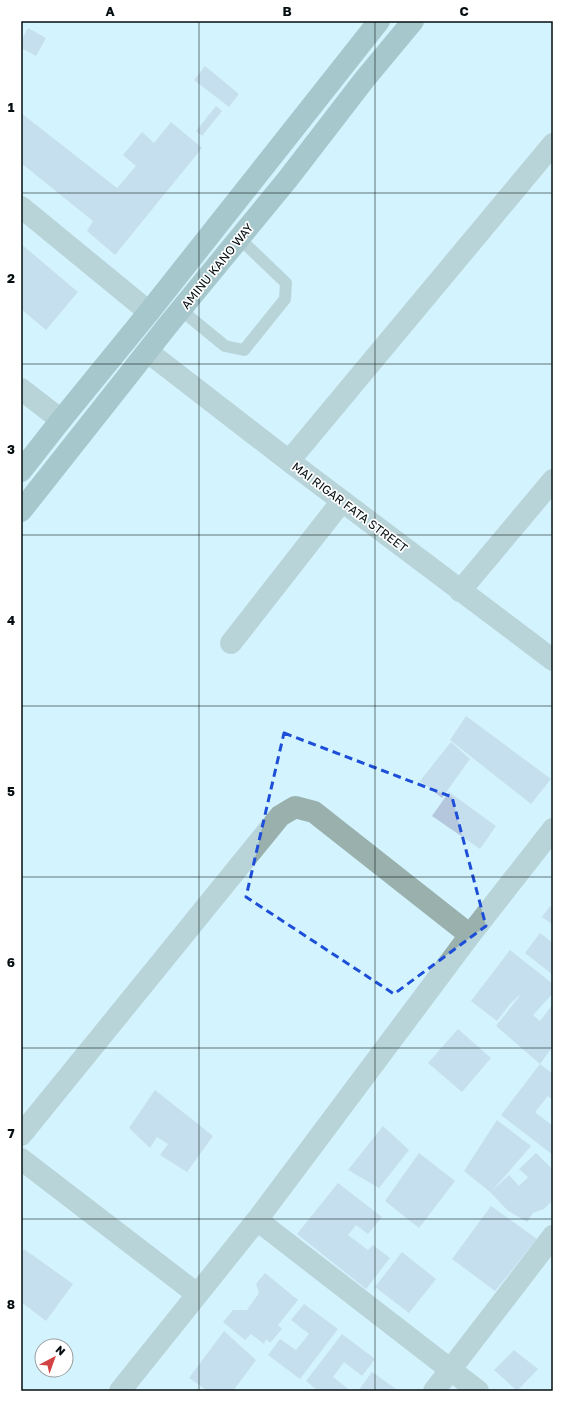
<svg xmlns="http://www.w3.org/2000/svg" width="574" height="1412" viewBox="0 0 574 1412" font-family="'Golos Text',sans-serif">
	<style>
		.building { fill: #b5c7dd }
		.lines { fill: none; stroke-linecap: round; stroke-linejoin: round }
		.lane { stroke: #99b0ad; stroke-width: 12 }
		.street { stroke: #99b0ad; stroke-width: 22 }
		.secondary { stroke: #6f928e; stroke-width: 22 }
		.marked { fill: none; stroke: #1d4ed8; stroke-width: 3; stroke-dasharray: 8 5; stroke-linejoin: round }
		.grid { fill: none; stroke: #040e11; stroke-width: 1; stroke-opacity: 0.55 }
		.labels { text-anchor: middle; dominant-baseline: central; stroke-width: 3.5; stroke-linejoin: round; paint-order: stroke }
		.street-label { font-size: 12px; fill: #040e11; stroke: #fff }
		.neatline { fill: none; stroke: #040e11; stroke-width: 1.5 }
		.grid-label { font-size: 13px; text-anchor: middle; font-weight: bold; fill: #040e11 }
	</style>
	<rect width="100%" height="100%" fill="#d3f3fe"/>
	<path class="building" d="M28,28L46,38L36,56L21,48V41Z
		M205,66L239,94L229,107L194,80Z
		M216,106L222,111L202,136L196,131Z
		M21,113L117,188L136,166L123,155L142,132L154,143L171,122L202,148L115,255L87,231L93,221L21,163Z
		M21,244L78,292L46,330L21,309Z
		M466,716L551,779L531,804L450,740Z
		M451,742L470,759L442,798L420,781Z
		M449,792L496,826L480,849L432,816Z
		M550,906L553,909V925L542,917Z
		M540,933L553,943V975L525,953Z
		M510,950L553,984V993L533,1015L540,1021L553,1004V1046L540,1064L496,1026L522,993L510,1004L497,1021L471,1001Z
		M458,1029L491,1058L462,1092L428,1063Z
		M540,1064L553,1074V1100L548,1096L535,1112L553,1126V1155L501,1115Z
		M155,1090L213,1136L187,1172L160,1155L168,1144L157,1137L150,1148L129,1128Z
		M497,1120L531,1146L492,1191L509,1175L519,1186L528,1177L519,1169L536,1153L553,1170V1200L544,1209L533,1213L527,1222L507,1210L490,1192L464,1171Z
		M383,1126L409,1150L379,1188L348,1170Z
		M419,1153L455,1181L419,1228L385,1201Z
		M338,1183L382,1217L368,1234L356,1225L348,1235L368,1250L373,1245L390,1258L366,1289L297,1234Z
		M491,1206L537,1239L495,1291L452,1259Z
		M24,1249L73,1284L46,1321L21,1302V1253Z
		M402,1252L436,1279L409,1313L375,1287Z
		M265,1273L298,1300L278,1325L282,1329L270,1343L266,1339L264,1344L251,1334L245,1340L223,1322L233,1310H247L259,1293L256,1284Z
		M304,1304L338,1329L300,1379L268,1355L280,1339L296,1350L309,1334L291,1320Z
		M224,1331L256,1360L233,1391H208L189,1378Z
		M342,1334L375,1359L362,1376L344,1362L333,1377L351,1391H318L306,1381Z
		M514,1350L538,1369L517,1391L494,1370Z
		M372,1372L399,1391H358Z"/>
	<g class="lines">
		<path class="lane" d="M181,310L225,346L244,350L285,299L286,283L239,238"/>
		<path class="street" d="M21,207L149,312
			M148,352L289,461L553,660
			M21,389L61,420
			M289,461L553,144
			M460,591L553,480
			M231,643L342,501
			M21,1135L280,816L295,807L314,812L470,935
			M21,1159L197,1294
			M257,1220L478,1391
			M120,1391L257,1220L470,935L553,829
			M434,1391L553,1236"/>
		<path class="secondary" d="M21,471L61,420L149,312L379,21
			M21,511L168,325L287,180L364,80L413,21"/>
	</g>
	<path d="M0 0H574V1412H0ZM284,733L452,797L486,926L394,994L246,897Z" fill="#d3f3fe" fill-opacity=".55" fill-rule="evenodd"/>
	<path class="marked" d="M284,733L452,797L486,926L394,994L246,897Z"/>
	<path class="grid" d="M199,21V1391M375,21V1391M21,193H553M21,364H553M21,535H553M21,706H553M21,877H553M21,1048H553M21,1219H553"/>
	<g class="labels">
		<g class="street-label">
			<text transform="translate(217 266) rotate(-51)">AMINU KANO WAY</text>
			<text transform="translate(350 507) rotate(37)">MAI RIGAR FATA STREET</text>
		</g>
	</g>
	<rect width="574" height="1412" fill="none" stroke="#ffffff" stroke-width="44"/>
	<g transform="translate(54 1358) rotate(41)"><circle r="19" fill="#ffffff" stroke="#9b9fa0"/>
	<path d="M0-3L7 15L0 10L-7 15Z" fill="#d14243"/>
	<text y="-6" font-size="11" font-weight="bold" text-anchor="middle" fill="#040e11">N</text>
	</g>
	<rect x="22" y="22" width="530" height="1368" class="neatline"/>
	<g class="grid-label">
		<text x="110" y="16">A</text>
		<text x="287" y="16">B</text>
		<text x="464" y="16">C</text>
		<text x="11" y="112">1</text>
		<text x="11" y="283">2</text>
		<text x="11" y="454">3</text>
		<text x="11" y="625">4</text>
		<text x="11" y="796">5</text>
		<text x="11" y="967">6</text>
		<text x="11" y="1138">7</text>
		<text x="11" y="1309">8</text>
	</g>
</svg>
